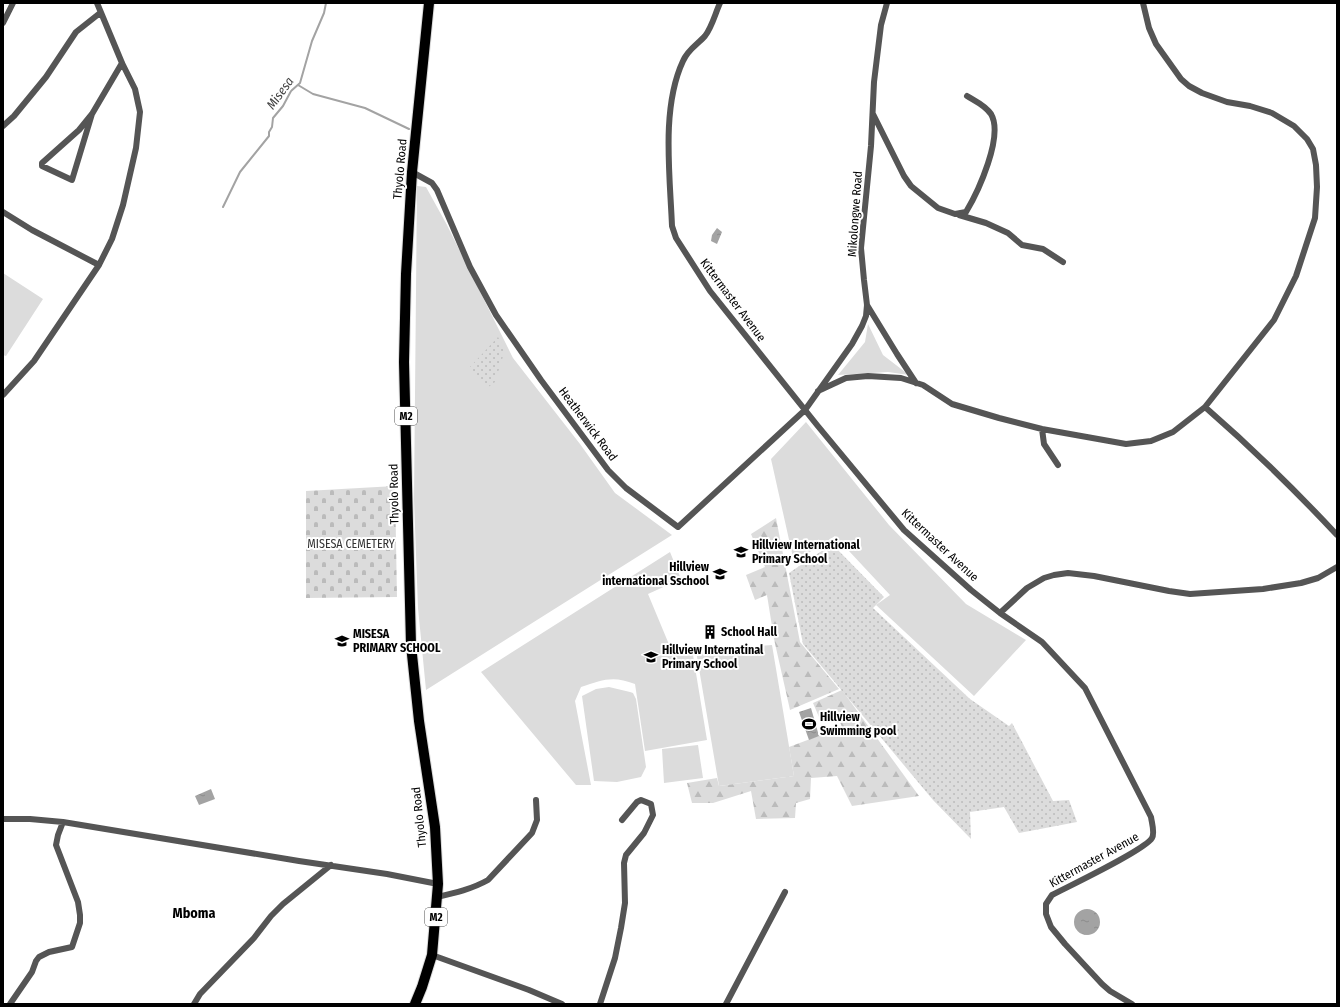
<svg xmlns="http://www.w3.org/2000/svg" width="1340" height="1007" viewBox="0 0 1340 1007" font-family="'Fira Sans Condensed',sans-serif">
	<style>
		.grass { fill: #dcdcdc }
		.forest { fill: url(#forest-firs) }
		.cemetery { fill: url(#cemetery-stones) }
		.garden { fill: url(#garden-dots) }
		.water { fill: url(#water-ripples) }
		.lines { fill: none; stroke-linecap: round; stroke-linejoin: round }
		.stream { stroke: #a3a3a3; stroke-width: 2 }
		.trunk-casing { stroke: #dbdbdb; stroke-width: 12 }
		.minor { stroke: #555; stroke-width: 6 }
		.trunk { stroke: #000; stroke-width: 10 }
		.labels { text-anchor: middle; dominant-baseline: central; stroke-width: 4; stroke-linejoin: round; paint-order: stroke }
		.shield { fill: #fff; stroke: #4c4c4c; stroke-width: 1 }
		.shield-label { font-size: 11px; font-weight: bold; fill: #000 }
		.street-label { font-size: 12px; fill: #000; stroke: #fff }
		.park-label { font-size: 12px; fill: #333; stroke: #fff }
		.poi-label { font-size: 12px; font-weight: bold; fill: #000; stroke: #fff; text-anchor: start }
		.water-label { font-size: 13px; font-style: italic; fill: #444; stroke: #fff }
		.quarter-label { font-size: 14px; font-weight: bold; fill: #000; stroke: #fff }
	</style>
	<defs>
		<pattern id="forest-firs" width="22" height="20" patternUnits="userSpaceOnUse"><rect width="22" height="20" fill="#dcdcdc"/><path d="M5 1l3.5 6h-7zM16 11l3.5 6h-7z" fill="#bbb"/></pattern>
		<pattern id="cemetery-stones" width="16" height="16" patternUnits="userSpaceOnUse"><rect width="16" height="16" fill="#dcdcdc"/><path d="M2 7V4a2 2 0 0 1 4 0v3zM10 15v-3a2 2 0 0 1 4 0v3z" fill="#bbb"/></pattern>
		<pattern id="garden-dots" width="8" height="8" patternUnits="userSpaceOnUse"><rect width="8" height="8" fill="#dcdcdc"/><path d="M2 2h.1M6 6h.1" fill="none" stroke="#bbb" stroke-width="1.8" stroke-linecap="round"/></pattern>
		<pattern id="water-ripples" width="26" height="14" patternUnits="userSpaceOnUse"><rect width="26" height="14" fill="#a3a3a3"/><path d="M2 4q2-2 4 0t4 0M15 11q2-2 4 0t4 0" fill="none" stroke="#8b8b8b"/></pattern>
	</defs>
	<rect width="100%" height="100%" fill="#fff"/>
	<path class="grass" d="M417,186L426,187L447,225L513,358L580,444L615,493L672,535L426,690L418,608L414,500Z
		M3,273L43,299L6,356L3,355Z
		M868,324L883,355L909,375L888,372L838,375L865,342Z
		M806,422L889,525L966,604L1026,640L974,696L876,605L890,595L835,536L794,562L771,459Z
		M670,552L681,579L648,594L673,654L693,655L707,740L645,751L635,684C613,675 602,680 581,687L575,701L591,785H576L481,672Z
		M772,645L794,776L719,786L696,651Z
		M609,687L630,692L633,693L636,699L646,767L641,777L617,782L594,781L582,696L596,689Z
		M698,745L703,778L664,783L662,749Z"/>
	<path class="forest" d="M776,518L800,642L839,689L790,710L774,639L767,595L755,600L746,575L765,567L751,534Z
		M842,690L919,796L852,806L837,776L811,778L810,799L796,803L795,818L756,819L751,791L713,803H692L687,783L717,778L719,786L794,776L789,747L842,727L836,712L819,717L813,703Z"/>
	<path class="cemetery" d="M395,486L397,597L306,598V491Z"/>
	<path class="garden" d="M498,337L505,350L495,382L487,388L469,368Z
		M832,544L884,597L873,608L970,699L1009,726L1012,723L1053,801L1069,800L1077,822L1019,833L1004,807L970,812L971,839L933,800L803,644L789,573Z"/>
	<path class="water" d="M717,228L722,232L717,244L711,241L712,235Z
		M811,708L819,736L809,740L799,712Z
		M211,789L215,799L199,805L195,796Z
		M1074 922a13 13 0 1 1 26 0a13 13 0 1 1-26 0Z"/>
	<g class="lines">
		<path class="stream" d="M298,85L313,94L365,108L409,129
			M223,207L240,172L269,136V132L272,127L273,118L283,106L291,91L300,83L312,41L324,13L326,3"/>
		<defs>
			<path id="trunk" d="M415,1004L422,987L432,955L438,884L435,827L419,721L411,645L404,362L406,274L412,172L429,3"/>
		</defs>
		<use href="#trunk" class="trunk-casing"/>
		<path class="minor" d="M720,3C715,14 712,27 705,36C697,45 688,49 683,61C661,108 670,175 672,226L676,238L710,291L817,425L904,530L971,590L1000,613L1042,642L1085,688L1151,817C1152,824 1155,833 1152,838C1145,850 1069,886 1052,895L1046,904V914L1051,927L1065,944L1102,984L1110,991L1132,1004
			M3,23L13,3
			M92,114L72,180L42,166V163L79,130L92,114L122,63
			M873,114L904,176L911,186L938,208L955,214L966,212C978,192 1004,136 991,114C985,105 975,101 967,96
			M3,126L14,116L46,77L76,32L100,13
			M412,172L432,183L437,190L470,267L496,315L541,380L608,470L626,488L678,527L805,410L852,344L862,326L866,316L867,305L864,280L861,248L871,146L874,82L881,25L887,3
			M3,212L32,230L99,265
			M959,215L986,223L1008,233L1022,245L1043,249L1063,262
			M867,305L897,354L916,383
			M818,391L846,378L868,376L901,378L923,385L952,404L999,418L1042,429L1126,444L1151,441L1173,432L1205,407L1274,320L1296,276L1315,218L1317,187L1316,165L1313,149L1307,139L1294,126L1272,113L1250,106L1227,102L1202,93L1189,86L1181,79L1156,44L1149,28L1143,3
			M3,395L34,361L99,265L112,239L123,205L136,148L140,112L135,89L122,63L97,3
			M1205,407C1251,447 1295,490 1337,535
			M1042,429L1044,444L1058,465
			M1000,613L1027,588L1044,578L1054,575L1068,573L1094,576L1169,591L1190,594L1263,589L1301,583L1318,578L1337,567
			M3,819H30L63,822L299,861L387,874L438,884
			M437,897C455,893 472,889 488,880L532,833L537,820L536,800
			M432,955L529,990L562,1004
			M10,1004L32,972L36,961L39,957L49,952L72,947L80,923V915L78,902L56,845L58,835L63,822
			M194,1004L200,994L254,938L271,916L283,904L331,865
			M600,1004L615,958L621,928L625,903L624,863L626,855L644,833L653,815L651,804L641,800L637,802L622,820
			M726,1004L785,892"/>
		<use href="#trunk" class="trunk"/>
	</g>
	<defs>
		<symbol id="school-bare" viewBox="-9 -9 18 18"><path d="M0-5L7-2L0 1L-7-2ZM-4 1L0 2.5L4 1V4Q0 6-4 4Z" fill="#000" stroke="#fff" stroke-width="2.5" paint-order="stroke"/></symbol>
		<symbol id="building-bare" viewBox="-9 -9 18 18"><path d="M-4-6H4V6H1V3H-1V6H-4ZM-2.5-4.3h1.7v1.8h-1.7ZM.8-4.3h1.7v1.8H.8ZM-2.5-1h1.7V.8h-1.7ZM.8-1h1.7V.8H.8Z" fill="#000" stroke="#fff" stroke-width="2.5" paint-order="stroke"/></symbol>
		<symbol id="stadium-bare" viewBox="-9 -9 18 18"><path d="M0-5a6.5 5 0 1 0 0 10a6.5 5 0 1 0 0-10ZM-3.5-1.8h7v3.6h-7Z" fill="#000" stroke="#fff" stroke-width="2.5" paint-order="stroke"/></symbol>
	</defs>
	<g fill-rule="evenodd">
		<use href="#school-bare" x="731" y="542" width="20" height="20"/>
		<use href="#school-bare" x="710" y="564" width="20" height="20"/>
		<use href="#building-bare" x="700" y="622" width="20" height="20"/>
		<use href="#school-bare" x="332" y="631" width="20" height="20"/>
		<use href="#school-bare" x="641" y="647" width="20" height="20"/>
		<use href="#stadium-bare" x="799" y="714" width="20" height="20"/>
	</g>
	<g class="labels">
		<g class="shield">
			<rect x="395" y="407" width="22" height="18" rx="3"/>
			<rect x="425" y="908" width="22" height="18" rx="3"/>
		</g>
		<g class="shield-label">
			<text x="406" y="416">M2</text>
			<text x="436" y="917">M2</text>
		</g>
		<g class="street-label">
			<text transform="translate(400 169) rotate(-85)">Thyolo Road</text>
			<text transform="translate(855 214) rotate(-86)">Mikolongwe Road</text>
			<text transform="translate(733 300) rotate(53)">Kittermaster Avenue</text>
			<text transform="translate(588 424) rotate(53)">Heatherwick Road</text>
			<text transform="translate(394 494) rotate(-91)">Thyolo Road</text>
			<text transform="translate(940 545) rotate(43)">Kittermaster Avenue</text>
			<text transform="translate(419 817) rotate(-96)">Thyolo Road</text>
			<text transform="translate(1094 860) rotate(-29)">Kittermaster Avenue</text>
		</g>
		<g class="park-label">
			<text x="351" y="544">MISESA CEMETERY</text>
		</g>
		<g class="poi-label">
			<text x="752" y="545">Hillview International<tspan x="752" dy="14">Primary School</tspan></text>
			<text x="709" y="567" text-anchor="end">Hillview<tspan x="709" dy="14">international Sschool</tspan></text>
			<text x="721" y="632">School Hall</text>
			<text x="353" y="634">MISESA<tspan x="353" dy="14">PRIMARY SCHOOL</tspan></text>
			<text x="662" y="650">Hillview Internatinal<tspan x="662" dy="14">Primary School</tspan></text>
			<text x="820" y="717">Hillview<tspan x="820" dy="14">Swimming pool</tspan></text>
		</g>
		<g class="water-label">
			<text transform="translate(280 93) rotate(-54)">Misesa</text>
		</g>
		<g class="quarter-label">
			<text x="194" y="913">Mboma</text>
		</g>
	</g>
	<rect width="1340" height="1007" fill="none" stroke="#000000" stroke-width="8"/>
</svg>
